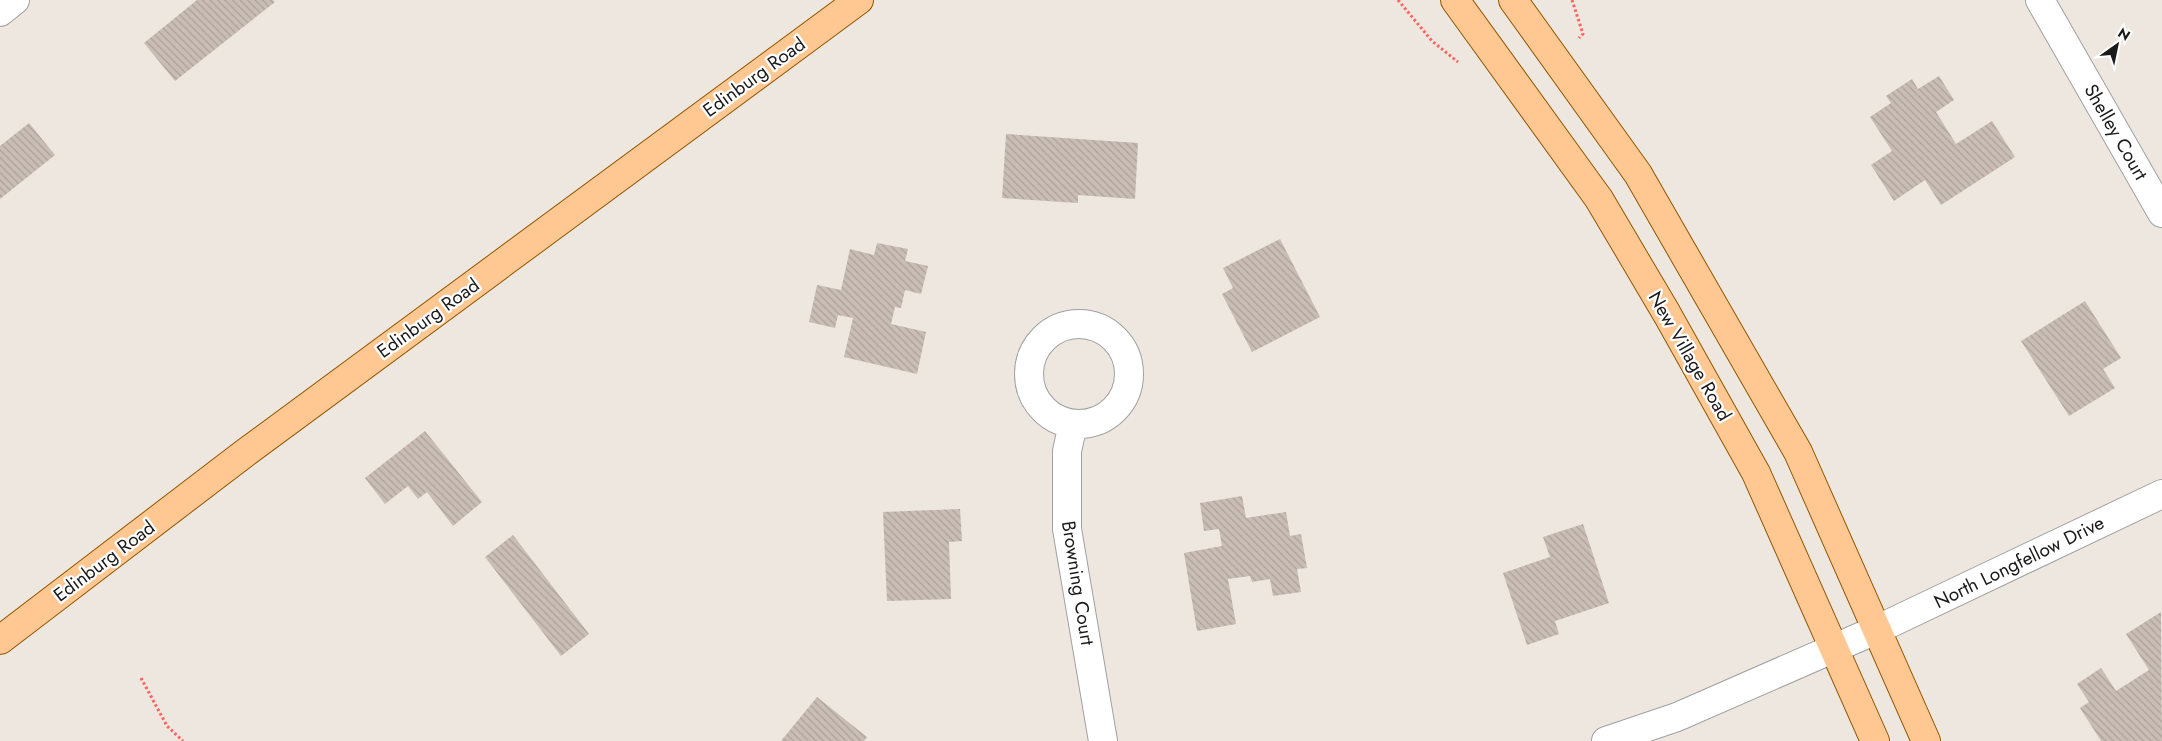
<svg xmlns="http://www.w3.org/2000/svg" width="2162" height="741" viewBox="0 0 2162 741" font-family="Jost,sans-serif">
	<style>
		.building { fill: url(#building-back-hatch) }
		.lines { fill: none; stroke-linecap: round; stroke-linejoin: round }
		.minor-casing { stroke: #a1a1a1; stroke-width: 30 }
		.major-casing { stroke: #915700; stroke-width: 30 }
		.path { stroke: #ff635e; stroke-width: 3; stroke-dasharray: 2.5 2.5; stroke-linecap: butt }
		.minor { stroke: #fff; stroke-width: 28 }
		.major { stroke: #ffc892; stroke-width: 28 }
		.labels { text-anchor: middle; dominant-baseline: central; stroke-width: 4.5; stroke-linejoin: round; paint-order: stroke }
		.street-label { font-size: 19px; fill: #1a1a1a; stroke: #fff }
	</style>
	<defs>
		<pattern id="building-back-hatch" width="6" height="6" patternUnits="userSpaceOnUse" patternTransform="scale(1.25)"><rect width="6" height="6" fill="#c9bdb5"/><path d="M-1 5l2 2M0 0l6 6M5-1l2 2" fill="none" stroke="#aca29b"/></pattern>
	</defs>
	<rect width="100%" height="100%" fill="#ede7df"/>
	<path class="building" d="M197,0H273L275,2L175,81L144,43Z
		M1939,76L1954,100L1936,112L1956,144L1992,121L2015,157L1941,205L1925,180L1894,201L1871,165L1892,151L1870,117L1891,103L1886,96L1912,79L1918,89Z
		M29,123L55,155L0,199V146Z
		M1006,134L1138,143L1135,199L1078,195V203L1002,198Z
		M1280,239L1320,317L1252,352L1222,294L1233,288L1223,268Z
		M877,243L908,249L905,261L928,266L921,294L905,290L901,308L895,307L891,324L926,332L917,374L844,357L853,318L838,315L835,328L809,322L817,285L841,290L850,249L874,255Z
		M2085,301L2121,358L2103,369L2115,388L2069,416L2021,341Z
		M425,431L482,502L453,526L427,492L418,499L408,486L385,504L365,478Z
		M1242,496L1246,518L1286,512L1290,536L1301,534L1307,568L1297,569L1301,592L1273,596L1270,579L1252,582L1250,576L1228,579L1236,624L1197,631L1184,553L1222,546L1219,529L1204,531L1200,503Z
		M960,509L962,541L949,542L951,599L887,601L883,512Z
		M1583,524L1609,603L1555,621L1559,634L1527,645L1503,573L1550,557L1543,537Z
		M513,535L589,634L561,656L485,557Z
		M2161,612L2162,741H2101L2080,708L2089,702L2077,684L2101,668L2116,691L2149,670L2126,634Z
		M817,697L867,737L864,741H781Z"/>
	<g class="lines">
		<defs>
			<path id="minor" d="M2040,0L2162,213
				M0,12L15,0
				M1029 374a50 50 0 1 1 100 0a50 50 0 1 1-100 0Z
				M1073,424L1067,451V529L1103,741
				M1606,741L1677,717L1876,630L2162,494"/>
			<path id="major" d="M1455,0L1599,199L1667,314L1756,473L1875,741
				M1513,0L1638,174L1798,452L1926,741
				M0,640L245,453L859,0"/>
		</defs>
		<use href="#minor" class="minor-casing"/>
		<use href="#major" class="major-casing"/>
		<path class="path" d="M1398,0L1432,41L1458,62
			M1572,0L1583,34L1579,38
			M141,678L167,726L183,741"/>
		<use href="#minor" class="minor"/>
		<use href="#major" class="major"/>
	</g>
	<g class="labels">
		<g class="street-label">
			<text transform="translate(754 77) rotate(-36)">Edinburg Road</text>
			<text transform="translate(2116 132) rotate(60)">Shelley Court</text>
			<text transform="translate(428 318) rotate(-36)">Edinburg Road</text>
			<text transform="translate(1690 356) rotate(60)">New Village Road</text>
			<text transform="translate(104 561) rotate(-37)">Edinburg Road</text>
			<text transform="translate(2019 562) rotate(-26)">North Longfellow Drive</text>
			<text transform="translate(1078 583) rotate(81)">Browning Court</text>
		</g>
	</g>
	<g transform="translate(2117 45) rotate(33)" stroke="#ffffff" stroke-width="4" paint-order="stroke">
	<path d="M0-4L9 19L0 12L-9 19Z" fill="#1a1a1a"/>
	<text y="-8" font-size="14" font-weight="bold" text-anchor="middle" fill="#1a1a1a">N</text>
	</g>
</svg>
